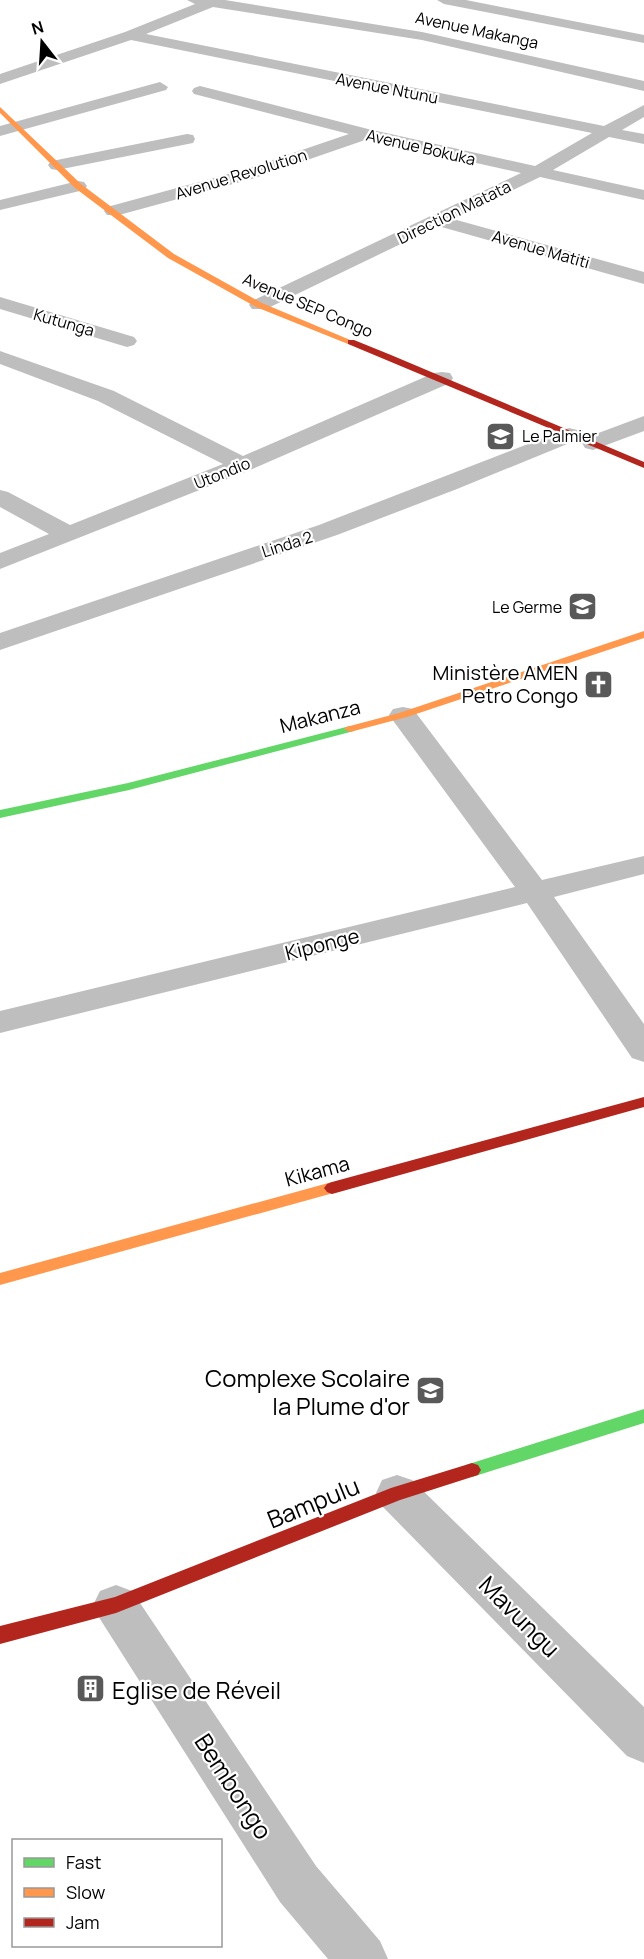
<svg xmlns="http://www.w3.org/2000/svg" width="644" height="1959" viewBox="0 0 644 1959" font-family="Manrope,sans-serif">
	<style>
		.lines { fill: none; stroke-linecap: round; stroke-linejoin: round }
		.street { fill: #bebebe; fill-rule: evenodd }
		.fast { fill: #63d668; fill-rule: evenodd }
		.slow { fill: #ff974d; fill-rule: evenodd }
		.jam { fill: #b3261e; fill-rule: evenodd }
		.labels { text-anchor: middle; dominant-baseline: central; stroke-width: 4.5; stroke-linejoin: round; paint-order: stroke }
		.far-street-label { font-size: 16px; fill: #000; stroke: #fff }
		.far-poi-label { font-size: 16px; fill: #000; stroke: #fff; text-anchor: start }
		.poi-label { font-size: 20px; fill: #000; stroke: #fff; text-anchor: end }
		.street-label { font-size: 20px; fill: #000; stroke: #fff }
		.near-poi-label { font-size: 24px; fill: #000; stroke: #fff; text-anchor: end }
		.near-street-label { font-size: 24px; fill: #000; stroke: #fff }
	</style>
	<rect width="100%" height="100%" fill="#fff"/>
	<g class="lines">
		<path class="street" d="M187,0H225L422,32L644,81V91L422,40L213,7L146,34L604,126L644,105V117L622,130L644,134V144L609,137L553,170L644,190V200L540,177L453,219L644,272V284L438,226L266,309H252L249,305L252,301L521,173L368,139L255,178L119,215H107L104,211L107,207L243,170L349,134L194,94L192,91L194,88L200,86L368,129L535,166L592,133L131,40L0,84V74L125,32L195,4Z
			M437,0H466L644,35V43L444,4Z
			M160,82L168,87L166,90L0,136V126Z
			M187,134L193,135L195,139L193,143L57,170L51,169L48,165L51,161L57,160Z
			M78,181L84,182L87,186L84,190L0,210V200Z
			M0,297L134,337L137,341L134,345L127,347L0,309Z
			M0,351L114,391L243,456L434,373L442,372L450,373L453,378L450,383L250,470L0,569V553L49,534L0,507V490L8,492L70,525L223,464L98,401L0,364Z
			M644,416V431L593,450L585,448L582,443L585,438Z
			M569,428L577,430L580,435L577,440L457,489L337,535L0,650V633L319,525Z
			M403,707L413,709L542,880L644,856V874L554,897L644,1024V1062L632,1058L527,903L0,1033V1011L515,887L389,715L393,709Z
			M397,1475L412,1480L644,1707V1763L627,1756L382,1506L376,1493L382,1480Z
			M116,1585L132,1591L316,1866L380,1941L388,1959H328L280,1902L100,1619L93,1605L100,1591Z"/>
		<path class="fast" d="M350,726L356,729L354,731L129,790L0,818V810L128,783Z
			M644,1409V1423L472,1477L466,1475L463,1470L466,1465L472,1463Z"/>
		<path class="slow" d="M0,107L81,184L174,254L262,303L355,342L348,344L256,307L168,258L75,188L0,113Z
			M644,631V638L407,717L350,732L344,729L346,727L399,713Z
			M332,1182L337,1184L340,1188L337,1192L0,1285V1273Z"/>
		<path class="jam" d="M348,340H354L391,355L644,462V468L348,344Z
			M644,1097V1107L332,1194L327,1192L324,1188L327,1184L332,1182Z
			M472,1463L478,1465L481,1470L478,1475L400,1500L116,1613L0,1644V1626L115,1597L391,1488Z"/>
	</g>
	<defs>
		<symbol id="school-square" viewBox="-11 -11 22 22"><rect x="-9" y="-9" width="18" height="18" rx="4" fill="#595959" stroke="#fff"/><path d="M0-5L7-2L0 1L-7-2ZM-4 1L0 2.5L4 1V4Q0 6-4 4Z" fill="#fff"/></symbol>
		<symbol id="church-square" viewBox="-11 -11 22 22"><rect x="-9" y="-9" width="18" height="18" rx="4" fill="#595959" stroke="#fff"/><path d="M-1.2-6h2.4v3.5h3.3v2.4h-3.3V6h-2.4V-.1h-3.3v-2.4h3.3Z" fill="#fff"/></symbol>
		<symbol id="building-square" viewBox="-11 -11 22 22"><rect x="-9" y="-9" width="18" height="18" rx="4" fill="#595959" stroke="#fff"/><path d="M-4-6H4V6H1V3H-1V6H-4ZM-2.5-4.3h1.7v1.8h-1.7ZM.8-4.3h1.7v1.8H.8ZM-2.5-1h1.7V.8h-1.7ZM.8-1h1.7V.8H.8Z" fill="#fff"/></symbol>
	</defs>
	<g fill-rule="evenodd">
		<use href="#school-square" x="484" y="420" width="33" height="33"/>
		<use href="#school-square" x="566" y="590" width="33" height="33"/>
		<use href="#church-square" x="582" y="668" width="33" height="33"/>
		<use href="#school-square" x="414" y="1374" width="33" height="33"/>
		<use href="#building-square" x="74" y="1672" width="33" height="33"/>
	</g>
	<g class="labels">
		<g class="far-street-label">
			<text transform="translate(477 30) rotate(12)">Avenue Makanga</text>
			<text transform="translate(387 88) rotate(11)">Avenue Ntunu</text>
			<text transform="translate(421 147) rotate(13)">Avenue Bokuka</text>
			<text transform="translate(241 174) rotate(-17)">Avenue Revolution</text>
			<text transform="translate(454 212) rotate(-26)">Direction Matata</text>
			<text transform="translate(541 249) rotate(16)">Avenue Matiti</text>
			<text transform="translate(308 305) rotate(23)">Avenue SEP Congo</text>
			<text transform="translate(64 322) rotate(16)">Kutunga</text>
			<text transform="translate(222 473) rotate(-22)">Utondio</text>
			<text transform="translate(287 544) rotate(-18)">Linda 2</text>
		</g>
		<g class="far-poi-label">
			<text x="522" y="436">Le Palmier</text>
			<text x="562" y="607" text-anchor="end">Le Germe</text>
		</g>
		<g class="poi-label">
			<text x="578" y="672">Ministère AMEN<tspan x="578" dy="23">Petro Congo</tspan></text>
		</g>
		<g class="street-label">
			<text transform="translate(320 716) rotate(-14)">Makanza</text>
			<text transform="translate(322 944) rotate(-14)">Kiponge</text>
			<text transform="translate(317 1171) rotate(-15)">Kikama</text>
		</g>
		<g class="near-poi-label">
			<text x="410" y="1377">Complexe Scolaire<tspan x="410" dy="28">la Plume d'or</tspan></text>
			<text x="112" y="1689" text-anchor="start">Eglise de Réveil</text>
		</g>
		<g class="near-street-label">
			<text transform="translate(313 1502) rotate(-22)">Bampulu</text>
			<text transform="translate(520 1616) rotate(45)">Mavungu</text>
			<text transform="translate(234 1786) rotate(57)">Bembongo</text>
		</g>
	</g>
	<rect x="12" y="1839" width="210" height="108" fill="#ffffff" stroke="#999999" stroke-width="1.5"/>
	<rect x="24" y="1858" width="30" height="9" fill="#63d668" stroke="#999999" stroke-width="1.5"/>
	<text x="66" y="1869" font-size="18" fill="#000000">Fast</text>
	<rect x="24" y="1888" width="30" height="9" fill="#ff974d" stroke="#999999" stroke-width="1.5"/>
	<text x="66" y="1899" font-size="18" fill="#000000">Slow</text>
	<rect x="24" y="1918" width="30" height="9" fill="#b3261e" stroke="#999999" stroke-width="1.5"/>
	<text x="66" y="1929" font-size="18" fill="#000000">Jam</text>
	<g transform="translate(42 42) rotate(343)" stroke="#ffffff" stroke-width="4.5" paint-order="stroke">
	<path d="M0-4.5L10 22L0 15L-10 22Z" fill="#000000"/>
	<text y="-9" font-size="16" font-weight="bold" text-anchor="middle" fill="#000000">N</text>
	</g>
</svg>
